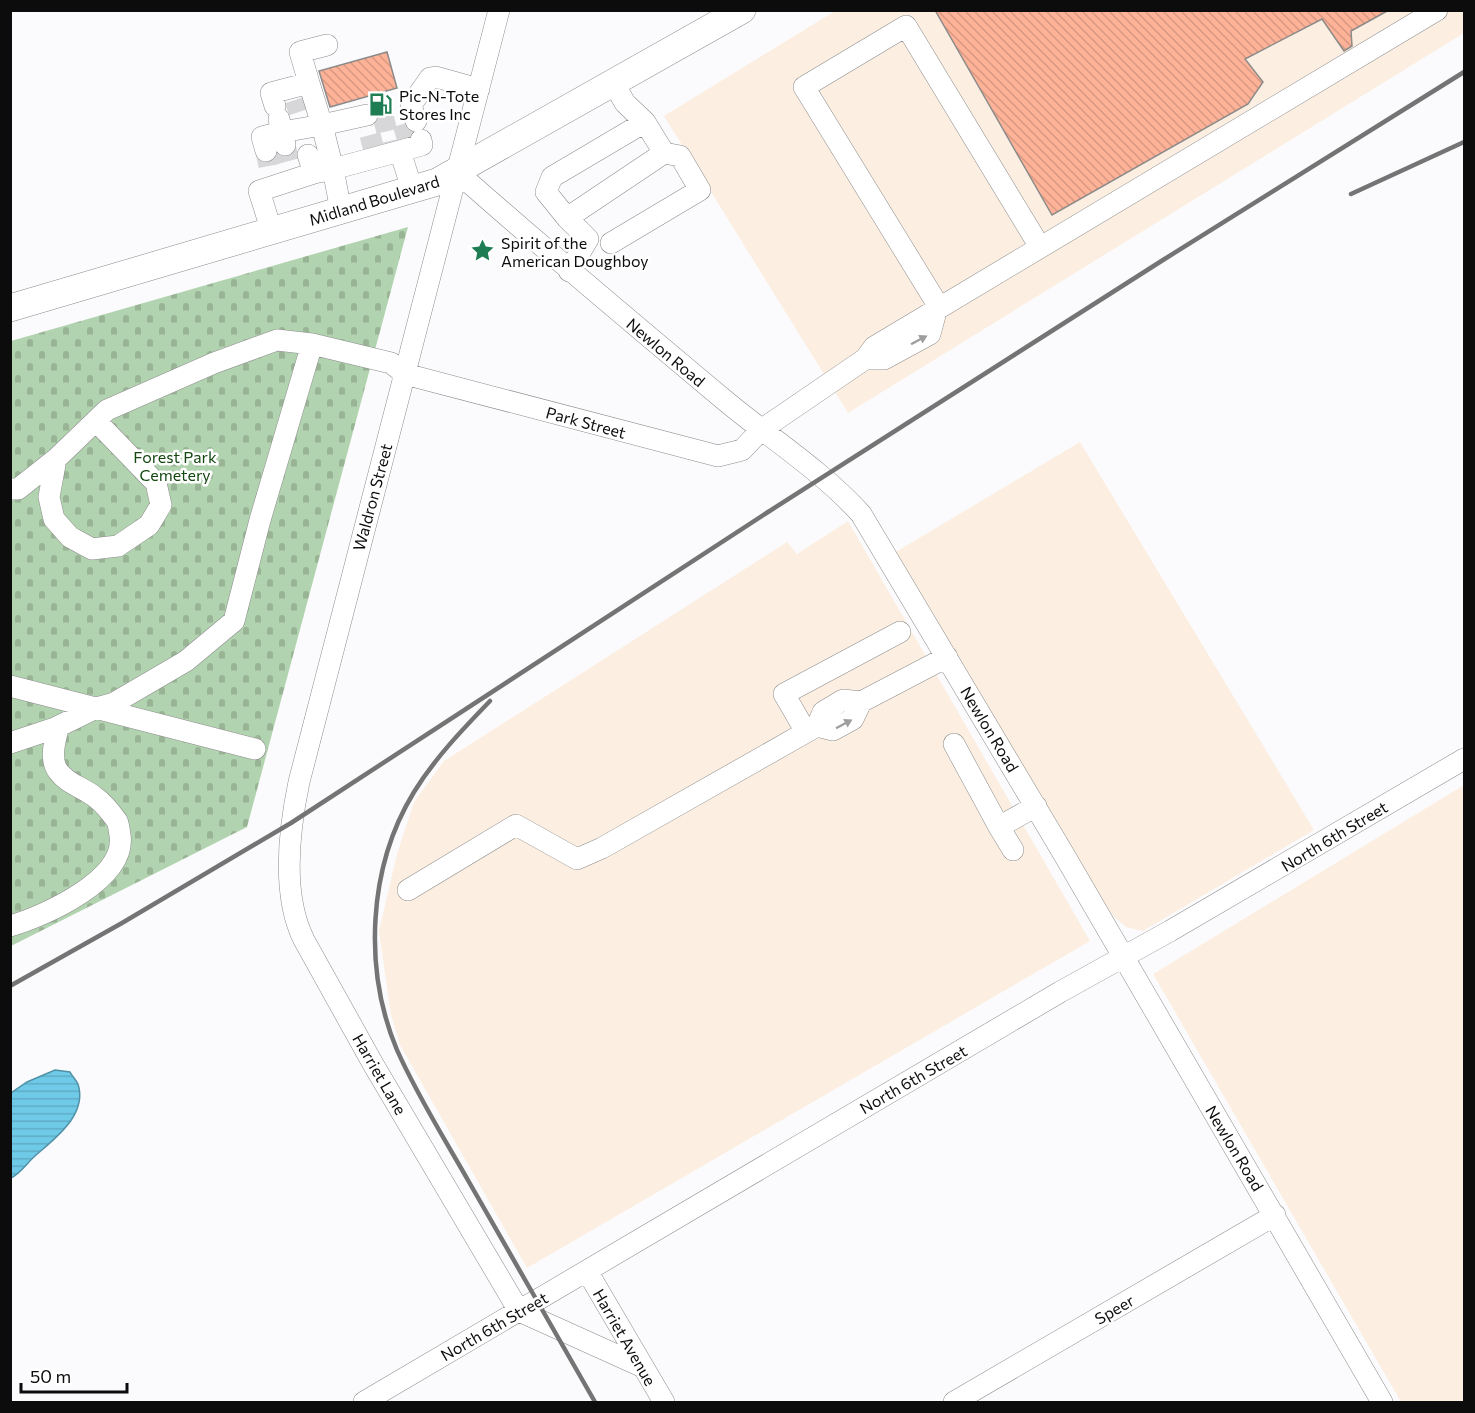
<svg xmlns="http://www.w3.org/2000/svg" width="1475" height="1413" viewBox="0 0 1475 1413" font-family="Commissioner,sans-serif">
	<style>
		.industrial { fill: #fcefe1 }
		.cemetery { fill: url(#cemetery-stones) }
		.water { fill: url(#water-rules); stroke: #5191a6; stroke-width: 1.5 }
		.building { fill: url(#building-back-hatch); stroke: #8c8b8a; stroke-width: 1.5 }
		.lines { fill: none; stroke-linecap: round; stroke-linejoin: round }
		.minor-tunnel { stroke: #d7d7d9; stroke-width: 21; stroke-dasharray: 21 10; stroke-linecap: butt }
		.minor-casing { stroke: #8c8c8d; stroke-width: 22 }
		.major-casing { stroke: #8c8c8d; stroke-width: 28 }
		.minor { stroke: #fff; stroke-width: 21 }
		.major { stroke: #fff; stroke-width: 27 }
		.rail { stroke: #747474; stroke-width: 4.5 }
		.oneway { fill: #9e9e9e }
		.labels { text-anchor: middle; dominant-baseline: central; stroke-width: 5; stroke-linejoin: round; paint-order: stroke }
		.poi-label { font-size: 16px; fill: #0c0c0c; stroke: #fff; text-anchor: start }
		.street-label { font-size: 16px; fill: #0c0c0c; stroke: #fff }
		.park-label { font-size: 16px; fill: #134810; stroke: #fff }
	</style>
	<defs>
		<pattern id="cemetery-stones" width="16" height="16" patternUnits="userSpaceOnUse" patternTransform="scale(1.5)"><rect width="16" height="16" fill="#b2d3af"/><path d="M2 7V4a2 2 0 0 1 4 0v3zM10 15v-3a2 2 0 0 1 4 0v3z" fill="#98b495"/></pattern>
		<pattern id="water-rules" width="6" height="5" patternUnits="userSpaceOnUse" patternTransform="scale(1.5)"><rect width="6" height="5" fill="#6fcae8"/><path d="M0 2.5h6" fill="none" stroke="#5facc6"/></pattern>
		<pattern id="building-back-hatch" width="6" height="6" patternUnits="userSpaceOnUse" patternTransform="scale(1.5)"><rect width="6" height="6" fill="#feb298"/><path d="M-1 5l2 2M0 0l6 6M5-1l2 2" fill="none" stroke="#d89882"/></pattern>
	</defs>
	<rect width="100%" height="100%" fill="#fbfbfd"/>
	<path class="industrial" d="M835,11H1464V33L848,413L664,116Z
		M1080,442L1314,830L1143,931L1126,927L1112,915L894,553Z
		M848,521L1090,941L527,1268L400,1045L391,1015L379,931L397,854L414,802L444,761L787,542L797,554Z
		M1464,785V1402H1401L1153,974Z"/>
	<path class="cemetery" d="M408,227L247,827L11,946V341Z"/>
	<path class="water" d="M55,1070L70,1072C72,1076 76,1080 78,1084C88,1115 54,1139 35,1156C27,1163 20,1174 11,1178V1093L27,1082Z"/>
	<path class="building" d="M935,10H1389L1351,31L1352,46L1344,51L1322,19L1245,59L1263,82L1248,104L1052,215Z
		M387,52L397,88L330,107L319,71Z"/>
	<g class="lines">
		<path class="minor-tunnel" d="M295,100L299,112
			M382,111L391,150
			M403,124L409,144
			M370,135L375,154
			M285,146L289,161
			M266,151L269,166"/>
		<defs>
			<path id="minor" d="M499,10L299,782C289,830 281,894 304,940L373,1064L519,1311L643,1367
				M309,83L300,52L327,45
				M614,84L625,103L645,122
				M275,106L271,93L309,83L322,125L282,132L279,119
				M416,121L411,105L430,78L436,77L479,89
				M266,151L262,137L282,132L285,145
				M400,151L422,145L421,140
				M308,155L314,173
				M457,172C546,251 637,327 728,403C773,440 822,471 861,514L1066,858L1382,1402
				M341,211L333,169L400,151L412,189
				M567,218L664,153L645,122L552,177L546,192L567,218L588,239L569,271
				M272,232L259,191L314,173L333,169L322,125L367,115
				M611,243L700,190L680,156L664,153
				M939,307L804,87L906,26L1040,247
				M865,359H884L930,334L937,308
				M56,459L49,497L54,519L70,537L92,549L118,546L149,525L161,505L156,483L96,421
				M10,489H18L56,459L107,410L214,363L277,340L312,344L391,363L405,374L718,456L742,450L761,430L865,359L874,347L1437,10
				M10,686L255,749
				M817,726L833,730L853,719L861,702
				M806,732L784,694L900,632
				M10,743L55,728L96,708L114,703L186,661L234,621L260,520L312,344
				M954,744L999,827L1036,806
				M999,827L1013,850
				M408,890L516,825L577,859L602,848L817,726L823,712L843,700L861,702L947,657
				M10,926C45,916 127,879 120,835C119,830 119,825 117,821C112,814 102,802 95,797C83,787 68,785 58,771C49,759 55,739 59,726
				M587,1271L664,1402
				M364,1402L1060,992L1170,931L1464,759
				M954,1402L1275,1215"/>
			<path id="major" d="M10,308L437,182L742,10"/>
		</defs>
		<use href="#minor" class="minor-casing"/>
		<use href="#major" class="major-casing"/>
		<use href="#minor" class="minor"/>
		<use href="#major" class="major"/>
		<path class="rail" d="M1351,194L1464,142
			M490,701C462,730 435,758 414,792C368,867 363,969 397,1050C417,1095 444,1138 469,1182C511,1255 553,1329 595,1402
			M10,986L122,923L291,823L768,512L1163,260L1464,72"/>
	</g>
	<defs><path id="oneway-solid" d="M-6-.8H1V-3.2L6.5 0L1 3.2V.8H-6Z" transform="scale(1.5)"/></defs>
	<g class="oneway">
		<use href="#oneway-solid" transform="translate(919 340) rotate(-28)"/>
		<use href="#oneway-solid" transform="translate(844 724) rotate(-28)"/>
	</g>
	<defs>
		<symbol id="fuel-bare" viewBox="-9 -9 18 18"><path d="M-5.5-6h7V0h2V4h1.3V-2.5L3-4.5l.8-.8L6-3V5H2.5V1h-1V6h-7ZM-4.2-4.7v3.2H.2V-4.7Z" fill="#1f7d54" stroke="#fff" stroke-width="2.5" paint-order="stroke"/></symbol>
		<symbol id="sight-bare" viewBox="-9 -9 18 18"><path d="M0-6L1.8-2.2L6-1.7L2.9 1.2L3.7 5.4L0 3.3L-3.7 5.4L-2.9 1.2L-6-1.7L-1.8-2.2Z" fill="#1f7d54" stroke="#fff" stroke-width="2.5" paint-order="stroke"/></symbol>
	</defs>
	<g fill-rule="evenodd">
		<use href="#fuel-bare" x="364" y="88" width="33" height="33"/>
		<use href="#sight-bare" x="466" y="234" width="33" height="33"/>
	</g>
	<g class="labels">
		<g class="poi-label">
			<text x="399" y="95">Pic-N-Tote<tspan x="399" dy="18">Stores Inc</tspan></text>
			<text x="501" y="242">Spirit of the<tspan x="501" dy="18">American Doughboy</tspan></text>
		</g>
		<g class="street-label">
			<text transform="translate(374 200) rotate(-17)">Midland Boulevard</text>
			<text transform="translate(666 352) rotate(40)">Newlon Road</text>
			<text transform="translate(586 422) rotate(15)">Park Street</text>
			<text transform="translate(372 497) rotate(-75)">Waldron Street</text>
			<text transform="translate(990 729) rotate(59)">Newlon Road</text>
			<text transform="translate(1334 836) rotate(-31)">North 6th Street</text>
			<text transform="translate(380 1074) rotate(60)">Harriet Lane</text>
			<text transform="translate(913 1079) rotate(-30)">North 6th Street</text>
			<text transform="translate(1235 1148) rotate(59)">Newlon Road</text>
			<text transform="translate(1114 1309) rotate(-30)">Speer</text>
			<text transform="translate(494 1326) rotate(-30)">North 6th Street</text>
			<text transform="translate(625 1337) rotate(60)">Harriet Avenue</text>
		</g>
		<g class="park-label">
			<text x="175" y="456">Forest Park<tspan x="175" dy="18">Cemetery</tspan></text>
		</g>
	</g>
	<rect width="1475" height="1413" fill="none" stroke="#0c0c0c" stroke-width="24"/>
	<path d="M21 1383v9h106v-9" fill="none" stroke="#0c0c0c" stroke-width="3"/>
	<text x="30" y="1383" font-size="18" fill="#0c0c0c" stroke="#ffffff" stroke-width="4.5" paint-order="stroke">50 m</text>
</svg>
